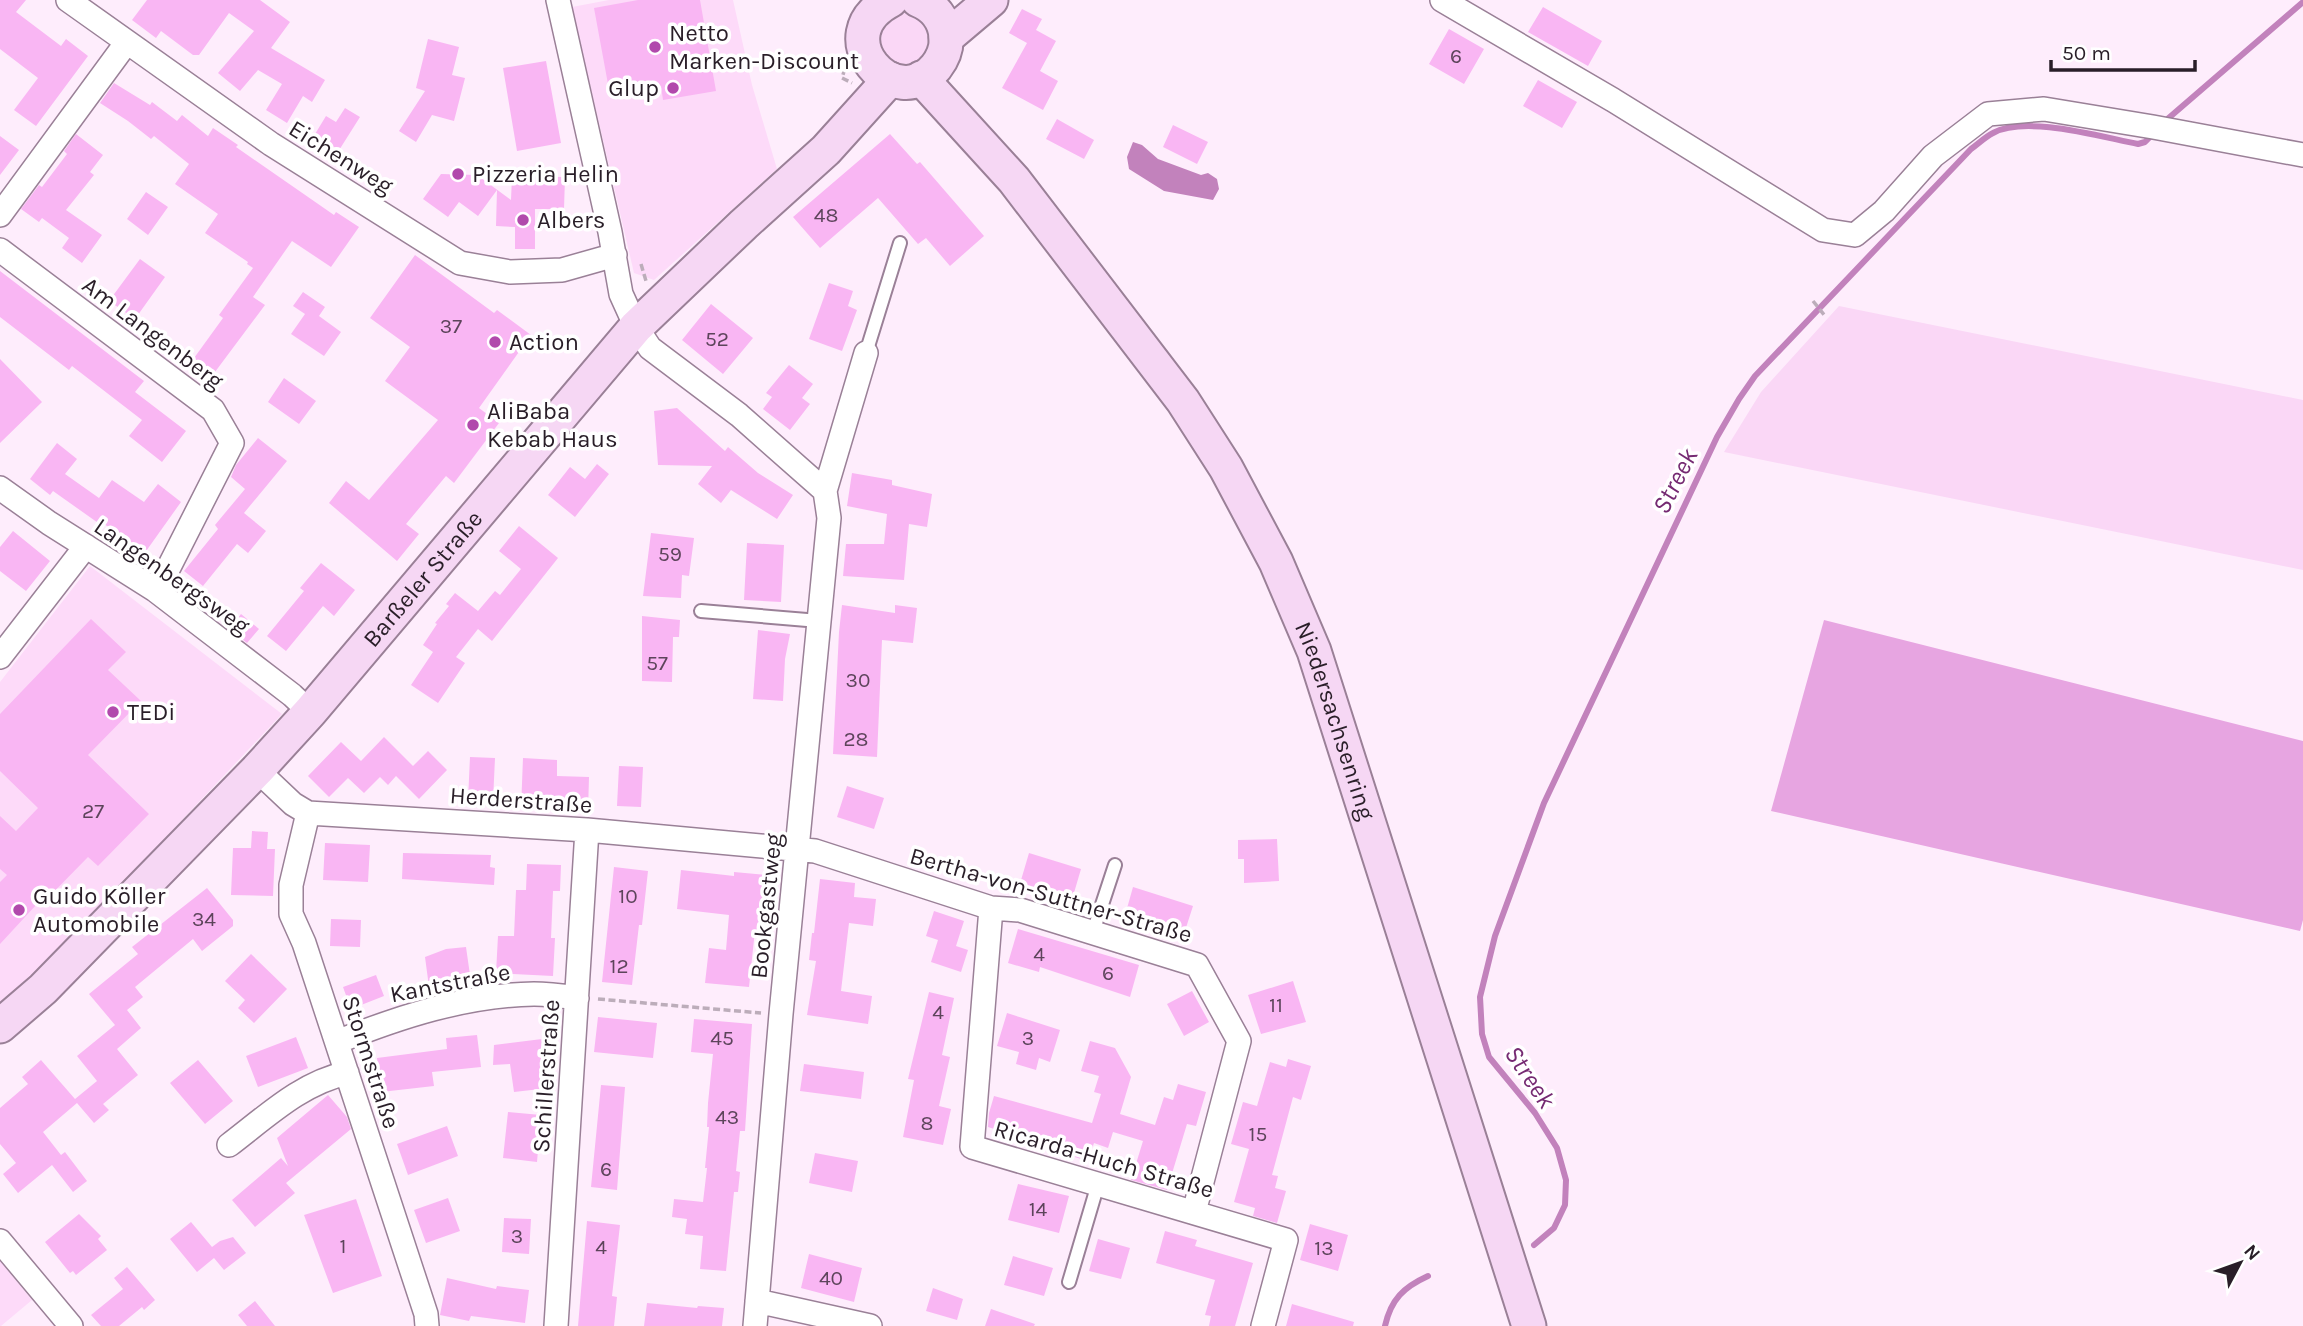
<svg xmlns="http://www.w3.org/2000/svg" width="2303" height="1326" viewBox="0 0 2303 1326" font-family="Karla,sans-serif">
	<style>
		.built { fill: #fddaf9 }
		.green { fill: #fad7f6 }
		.forest { fill: #e7a5e1 }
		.water { fill: #c282bc }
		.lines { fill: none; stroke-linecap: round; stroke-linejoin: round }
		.stream { stroke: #c282bc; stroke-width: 6 }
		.building { fill: #f9b6f3 }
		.lane-casing { stroke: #9a8097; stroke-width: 16 }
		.street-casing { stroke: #9a8097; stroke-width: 26 }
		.secondary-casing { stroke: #9a8097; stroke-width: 37 }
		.path { stroke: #bcadba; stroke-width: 3.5; stroke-dasharray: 7 3.5; stroke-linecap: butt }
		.lane { stroke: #fff; stroke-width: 12 }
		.street { stroke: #fff; stroke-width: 23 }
		.secondary { stroke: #f6d7f4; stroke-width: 33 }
		.poi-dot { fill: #b149ac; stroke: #fff; stroke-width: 2.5 }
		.labels { text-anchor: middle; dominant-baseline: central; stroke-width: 7; stroke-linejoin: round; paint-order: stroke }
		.number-label { font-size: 21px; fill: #5d445b }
		.poi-label { font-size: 24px; fill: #291e28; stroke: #fff; text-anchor: start }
		.street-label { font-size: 24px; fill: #291e28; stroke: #fff }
		.water-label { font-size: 26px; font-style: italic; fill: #752a72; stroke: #fff }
	</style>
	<rect width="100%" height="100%" fill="#feedfc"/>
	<path class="built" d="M609,0H733L752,85L777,169L654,280L634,273L572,7Z
		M90,566L282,714L117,889L41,968L0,1004V682Z
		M0,1261L32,1300L1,1326H0Z"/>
	<path class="green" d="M905,12C945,20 930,75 899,66C894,64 889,61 884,58L877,32L896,13Z
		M1839,306L2303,400V570L1724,452L1761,392Z"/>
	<path class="forest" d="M1824,620L2303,741V920L2300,931L1771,811Z"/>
	<path class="water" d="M1133,142L1142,145L1158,159L1201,175L1208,173L1217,179L1219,189L1213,200L1164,191L1129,169L1127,157Z"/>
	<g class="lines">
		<path class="stream" d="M2164,122L2303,2
			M1534,1245L1554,1228L1565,1205L1566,1180L1557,1148L1535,1113L1489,1057L1482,1034L1480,997L1495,936L1544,803L1717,437L1739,399L1755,376L1971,149C1978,144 1985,137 1993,133C2026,115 2101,137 2138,144L2145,142L2154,133
			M1385,1326C1391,1299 1404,1287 1428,1276"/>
	</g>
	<path class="building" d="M0,0H26L16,12L61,46L66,39L88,56L36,126L14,110L38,78L0,49Z
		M147,0H260L290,22L271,48L325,80L312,102L303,96L287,123L266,110L282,84L258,70L240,91L218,73L254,31L229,13L199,55H193L161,31L156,38L132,20Z
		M638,0H700L716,91L663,100L661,86L610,95L594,8Z
		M1543,7L1602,41L1588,66L1528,32Z
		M1022,9L1042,19L1036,30L1056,41L1040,71L1058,81L1043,110L1002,88L1027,43L1009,33Z
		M1449,29L1484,49L1464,84L1429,64Z
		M428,39L459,47L452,75L465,78L454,121L432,115L416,142L399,131L425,91L416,88Z
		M546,61L561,143L517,151L503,68Z
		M1538,80L1577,102L1562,128L1523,106Z
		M114,83L150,105L152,102L177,121L182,115L208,136L213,128L238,145L236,147L334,215L336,212L359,227L331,267L292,241L253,297L265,305L209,380L189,365L223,318L219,315L253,268L247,264L248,262L205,233L218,214L175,184L189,164L154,136L151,139L128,121L100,103Z
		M345,108L360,117L336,155L312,139L326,116L336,122Z
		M1057,119L1094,140L1084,159L1046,139Z
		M1173,125L1208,142L1197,164L1163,147Z
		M76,134L103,155L90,172L94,175L66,210L102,235L82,263L62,248L69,238L42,218L39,222L21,209L39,185L42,187L67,154L64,151Z
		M890,134L917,164L920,162L984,236L950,266L926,238L918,244L878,198L820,248L793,217Z
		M0,136L19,150L0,175Z
		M441,174L477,175L511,200L512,176L565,177L564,209H535V249H515V227L496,226L497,190L478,216L459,202L448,217L423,199Z
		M146,192L168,207L148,235L127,219Z
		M415,255L494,313L497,310L531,335L479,408L499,423L454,483L446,476L406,524L419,534L397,561L329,503L346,481L369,500L438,420L385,381L410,347L370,318Z
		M140,259L165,277L135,319L109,301Z
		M0,271L144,381L135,392L186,431L162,462L129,436L142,420L72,366L69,370L0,317Z
		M829,283L853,291L848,306L857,310L842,351L809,339Z
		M303,292L325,307L319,316L341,332L324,356L291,334L305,314L293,306Z
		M711,304L753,338L723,374L682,340Z
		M0,359L42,402L0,443Z
		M789,365L813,384L802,398L810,404L790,430L763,409L772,397L766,393Z
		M284,378L316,401L299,424L268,402Z
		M677,408L725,451L728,447L758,473L793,495L777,519L731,490L721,503L698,484L712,466L658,465L654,411Z
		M258,438L287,461L244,513L266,531L248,553L237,544L203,586L184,571L218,529L215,525L245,489L231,477L236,465Z
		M57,443L77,459L65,474L99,498L112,480L144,502L158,484L181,502L144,554L103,523L101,525L53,491L50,495L30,479Z
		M597,464L609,474L575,517L548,495L570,467L585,479Z
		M852,473L892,480V485L932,494L927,527L909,524L904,580L843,576L846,544H884L887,514L847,506Z
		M519,526L558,558L492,641L478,629L456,657L465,663L438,703L411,685L433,652L423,645L437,624L435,623L449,606L446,604L455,593L478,611L495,591L500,595L521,569L499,551Z
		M13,531L50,561L26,591L0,571V547Z
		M651,533L694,538L689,576L682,575L681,598L643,596Z
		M747,543L784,545L781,602L744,600Z
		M321,563L355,590L334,616L323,606L286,651L267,636L304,591L300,588Z
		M842,605L895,613V605L917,608L913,643L882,640L877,757L833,754L839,632Z
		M241,614L259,629L247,643L229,629Z
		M642,616L680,620L679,637H673L672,682L642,681Z
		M91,619L126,652L108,670L141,701L88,755L149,814L98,866L88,857L39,907L37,904L0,944V882L7,875L0,869V816L16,831L38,808L0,771V714Z
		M758,630L790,634L785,659L783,701L753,699Z
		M384,737L413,766L428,751L447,770L419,799L396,776L388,785L380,777L364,793L348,778L329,797L308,776L341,742L361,761Z
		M470,757L495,758L493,801L468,800Z
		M523,758L557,760V776L589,777L588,812L521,809Z
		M619,766L643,767L641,807L617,806Z
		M847,786L884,798L874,829L837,817Z
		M252,831L268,832L267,849H275L273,896L231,895L233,848H251Z
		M1277,839L1279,881L1244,883V859H1238V840Z
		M325,843L370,845L368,882L323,880Z
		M403,853L491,855L490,867L495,868L494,885L402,879Z
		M1029,853L1081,869L1071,903L1019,887Z
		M527,864L561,865L560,891H553L551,938H555L553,976L496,973L498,936H514L516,890H526Z
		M614,867L648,871L642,925H639L632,985L602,982Z
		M681,870L734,876V872L767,875L761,931L755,930L749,987L705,983L709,948L726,950L729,915L677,909Z
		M820,879L855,883L854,897L876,899L873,926L849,923L841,991L872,996L868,1024L807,1015L816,961L809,960L812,933H814Z
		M1133,887L1193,906L1183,937L1124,919Z
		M207,888L233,920V926L202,951L193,939L135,987L143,997L127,1010L141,1028L117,1049L138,1075L103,1104L109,1110L94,1123L77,1103L43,1132L61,1155L65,1152L87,1181L73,1192L52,1165L18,1193L3,1174L16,1163L0,1144V1108L28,1084L22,1077L41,1060L75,1099L97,1081L77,1056L115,1025L89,994L138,954L132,947Z
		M934,911L964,921L956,946L968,950L961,972L931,962L938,940L926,936Z
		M331,919L361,920L360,947L330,946Z
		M1018,929L1139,965L1130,997L1040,967L1039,972L1008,963Z
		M466,947L471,982L429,987L425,957L446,949Z
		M251,954L287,989L254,1023L238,1008L245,1000L225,981Z
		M376,975L384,996L351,1009L343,987Z
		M1293,981L1306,1022L1261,1034L1248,995Z
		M1192,991L1209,1022L1184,1036L1167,1004Z
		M929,992L954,998L942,1055L950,1057L939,1106L951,1109L943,1145L903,1137L914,1080L908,1079Z
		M1007,1013L1060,1030L1050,1062L1039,1058L1036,1070L1016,1064L1019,1052L997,1046Z
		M598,1017L657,1023L653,1058L594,1052Z
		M694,1019L752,1024L745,1131H740L736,1171L740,1172L738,1192H734L726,1271L700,1269L703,1236L685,1234L687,1219L672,1217L674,1199L703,1202L707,1168H705L709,1127H707L708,1103L713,1054L691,1052Z
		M477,1035L481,1067L432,1072L434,1086L381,1092L377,1058L447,1049L446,1038Z
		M296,1037L308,1068L258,1087L246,1056Z
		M542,1039L549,1088L514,1092L510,1064L493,1065L494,1045Z
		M1090,1041L1115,1048L1131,1077L1120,1114L1155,1125L1164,1097L1173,1100L1178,1084L1206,1092L1196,1126L1187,1124L1167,1190L1131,1180L1143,1141L1113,1132L1108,1148L1094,1143L1088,1161L1051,1150L1052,1147L988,1127L989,1113L994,1096L1092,1123L1101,1094L1094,1092L1099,1076L1081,1071Z
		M1288,1059L1311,1066L1301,1100L1293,1097L1272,1175L1278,1176L1275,1188L1286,1191L1277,1223L1253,1216L1255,1208L1234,1202L1249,1149L1231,1144L1243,1102L1257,1106L1270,1062L1286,1067Z
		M198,1060L233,1101L205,1124L170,1083Z
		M804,1064L864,1072L861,1099L800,1091Z
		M601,1085L625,1087L617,1190L591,1187Z
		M328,1095L347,1117L351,1129L286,1183L295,1193L255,1227L232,1200L281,1158L288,1166L277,1138Z
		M508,1112L541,1115L537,1162L503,1158Z
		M447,1126L458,1156L408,1175L397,1144Z
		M815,1153L858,1161L852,1192L809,1183Z
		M1018,1184L1069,1196L1059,1233L1008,1220Z
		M448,1198L460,1231L426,1243L414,1210Z
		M356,1199L382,1276L333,1293L304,1215Z
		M79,1214L101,1236L98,1239L107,1250L76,1275L73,1271L70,1273L45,1242Z
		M504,1218L531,1219L529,1254L502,1252Z
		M587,1221L620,1225L612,1296L617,1297L614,1326H578Z
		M191,1222L212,1247L220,1241L233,1237L246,1253L224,1270L214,1258L197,1272L170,1239Z
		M1310,1224L1348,1235L1338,1271L1300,1260Z
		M1165,1231L1197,1240L1195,1246L1253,1263L1235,1326H1209L1211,1316L1205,1315L1215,1280L1156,1263Z
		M1098,1239L1130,1248L1121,1279L1089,1271Z
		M809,1254L862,1268L854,1302L801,1288Z
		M1013,1256L1053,1268L1044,1296L1004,1285Z
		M127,1267L155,1300L144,1310L142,1307L119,1326H101L91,1315L123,1289L114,1278Z
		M447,1278L496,1289L497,1286L529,1290L525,1323L471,1316L469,1321L440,1315Z
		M933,1288L963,1299L957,1320L926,1311Z
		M255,1301L275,1326H247L238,1315Z
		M647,1303L697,1308L698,1306L724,1308L722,1326H644Z
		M1292,1304L1354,1322L1353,1326H1286Z
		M991,1309L1035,1324L1034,1326H985Z"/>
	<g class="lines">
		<defs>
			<path id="lane" d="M866,353L900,243
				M701,611L819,621
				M1093,932L1115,865
				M1069,1282L1098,1184"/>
			<path id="street" d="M68,0L271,144L460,263L510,272L562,270L615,255
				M558,0L610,232L621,294L636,327L650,348L739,415L825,491
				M1442,0L1613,100L1823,230L1855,235L1884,211L1933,156L1988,114L2044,109L2153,127L2303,155
				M0,215L127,42
				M0,250L213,410L232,443L167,571L155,590
				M0,488L49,523L155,590L292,695L310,712
				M0,657L86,546
				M257,770L293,804L308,813L587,830L815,851L991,908L1020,910L1197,965L1239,1041L1194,1212
				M308,813L291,885V914L304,943L426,1314L427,1326
				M991,908L972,1147L1286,1240L1263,1326
				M337,1042C399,1017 466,995 534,994C548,994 563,996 577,998
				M229,1145C266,1117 301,1083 347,1073
				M0,1241L71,1326
				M757,1301L870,1326
				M556,1326L587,830
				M755,1326L781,1014L829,518L825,491L866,353"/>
			<g id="secondary">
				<path d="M891,0C822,36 896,116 936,67C943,58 947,48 946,37C945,20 934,6 918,0"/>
				<path d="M946,38L991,0"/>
				<path id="s1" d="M921,78L1014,180L1183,401L1226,468L1276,562L1314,651L1529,1326"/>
				<path id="s2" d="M0,1026L43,989L257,770L310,712L636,327L744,224L826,150L890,79"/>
			</g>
		</defs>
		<use href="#lane" class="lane-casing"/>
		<use href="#street" class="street-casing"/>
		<use href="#secondary" class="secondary-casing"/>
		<path class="path" d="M845,68L842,78L852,83
			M641,264L646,281
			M1813,301L1825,316
			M598,999L761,1013"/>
		<use href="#lane" class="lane"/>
		<use href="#street" class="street"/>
		<use href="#secondary" class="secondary"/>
	</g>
	<g class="poi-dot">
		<circle cx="655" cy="47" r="7"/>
		<circle cx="673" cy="88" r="7"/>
		<circle cx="458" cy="174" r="7"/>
		<circle cx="523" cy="220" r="7"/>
		<circle cx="495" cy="342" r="7"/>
		<circle cx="473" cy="425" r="7"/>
		<circle cx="113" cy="712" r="7"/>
		<circle cx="19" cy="910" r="7"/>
	</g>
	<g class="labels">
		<g class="number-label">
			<text x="1456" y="56">6</text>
			<text x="826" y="215">48</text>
			<text x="451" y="326">37</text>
			<text x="717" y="339">52</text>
			<text x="670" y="554">59</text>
			<text x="657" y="663">57</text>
			<text x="858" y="680">30</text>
			<text x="856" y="739">28</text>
			<text x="93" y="811">27</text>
			<text x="628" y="896">10</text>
			<text x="204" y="919">34</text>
			<text x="1039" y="954">4</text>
			<text x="619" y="966">12</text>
			<text x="1108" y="973">6</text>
			<text x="1276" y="1005">11</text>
			<text x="938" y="1012">4</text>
			<text x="722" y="1038">45</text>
			<text x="1028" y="1038">3</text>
			<text x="727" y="1117">43</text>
			<text x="927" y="1123">8</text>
			<text x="1258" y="1134">15</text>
			<text x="606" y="1169">6</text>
			<text x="1038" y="1209">14</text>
			<text x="517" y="1236">3</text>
			<text x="343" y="1246">1</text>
			<text x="601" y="1247">4</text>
			<text x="1324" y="1248">13</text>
			<text x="831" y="1278">40</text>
		</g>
		<g class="poi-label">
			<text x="669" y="33">Netto<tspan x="669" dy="28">Marken-Discount</tspan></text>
			<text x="659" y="88" text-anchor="end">Glup</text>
			<text x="472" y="174">Pizzeria Helin</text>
			<text x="537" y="220">Albers</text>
			<text x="509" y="342">Action</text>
			<text x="487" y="411">AliBaba<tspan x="487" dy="28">Kebab Haus</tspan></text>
			<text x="127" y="712">TEDi</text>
			<text x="33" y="896">Guido Köller<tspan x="33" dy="28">Automobile</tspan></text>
		</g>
		<g class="street-label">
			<text transform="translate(341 157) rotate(32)">Eichenweg</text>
			<text transform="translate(153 333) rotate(37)">Am Langenberg</text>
			<text transform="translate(172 576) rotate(35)">Langenbergsweg</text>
			<text stroke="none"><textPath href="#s2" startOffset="616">Barßeler Straße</textPath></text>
			<text stroke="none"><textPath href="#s1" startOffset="772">Niedersachsenring</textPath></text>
			<text transform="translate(521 800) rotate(4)">Herderstraße</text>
			<text transform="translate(1051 895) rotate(16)">Bertha-von-Suttner-Straße</text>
			<text transform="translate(766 906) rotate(-84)">Bookgastweg</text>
			<text transform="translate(450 983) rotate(-11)">Kantstraße</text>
			<text transform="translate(371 1062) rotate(72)">Stormstraße</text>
			<text transform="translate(546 1076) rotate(-86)">Schillerstraße</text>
			<text transform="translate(1104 1159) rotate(16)">Ricarda-Huch Straße</text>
		</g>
		<g class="water-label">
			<text transform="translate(1675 481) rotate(-63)">Streek</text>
			<text transform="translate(1530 1077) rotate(56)">Streek</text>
		</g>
	</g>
	<g transform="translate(2240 1263) rotate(49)" stroke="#ffffff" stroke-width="5" paint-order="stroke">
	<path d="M0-5L12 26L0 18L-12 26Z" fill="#291e28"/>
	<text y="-10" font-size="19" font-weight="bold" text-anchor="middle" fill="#291e28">N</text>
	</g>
	<path d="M2051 60v10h144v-10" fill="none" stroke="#291e28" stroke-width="3.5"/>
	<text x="2062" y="60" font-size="21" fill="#291e28" stroke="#ffffff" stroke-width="5" paint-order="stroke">50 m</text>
</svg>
